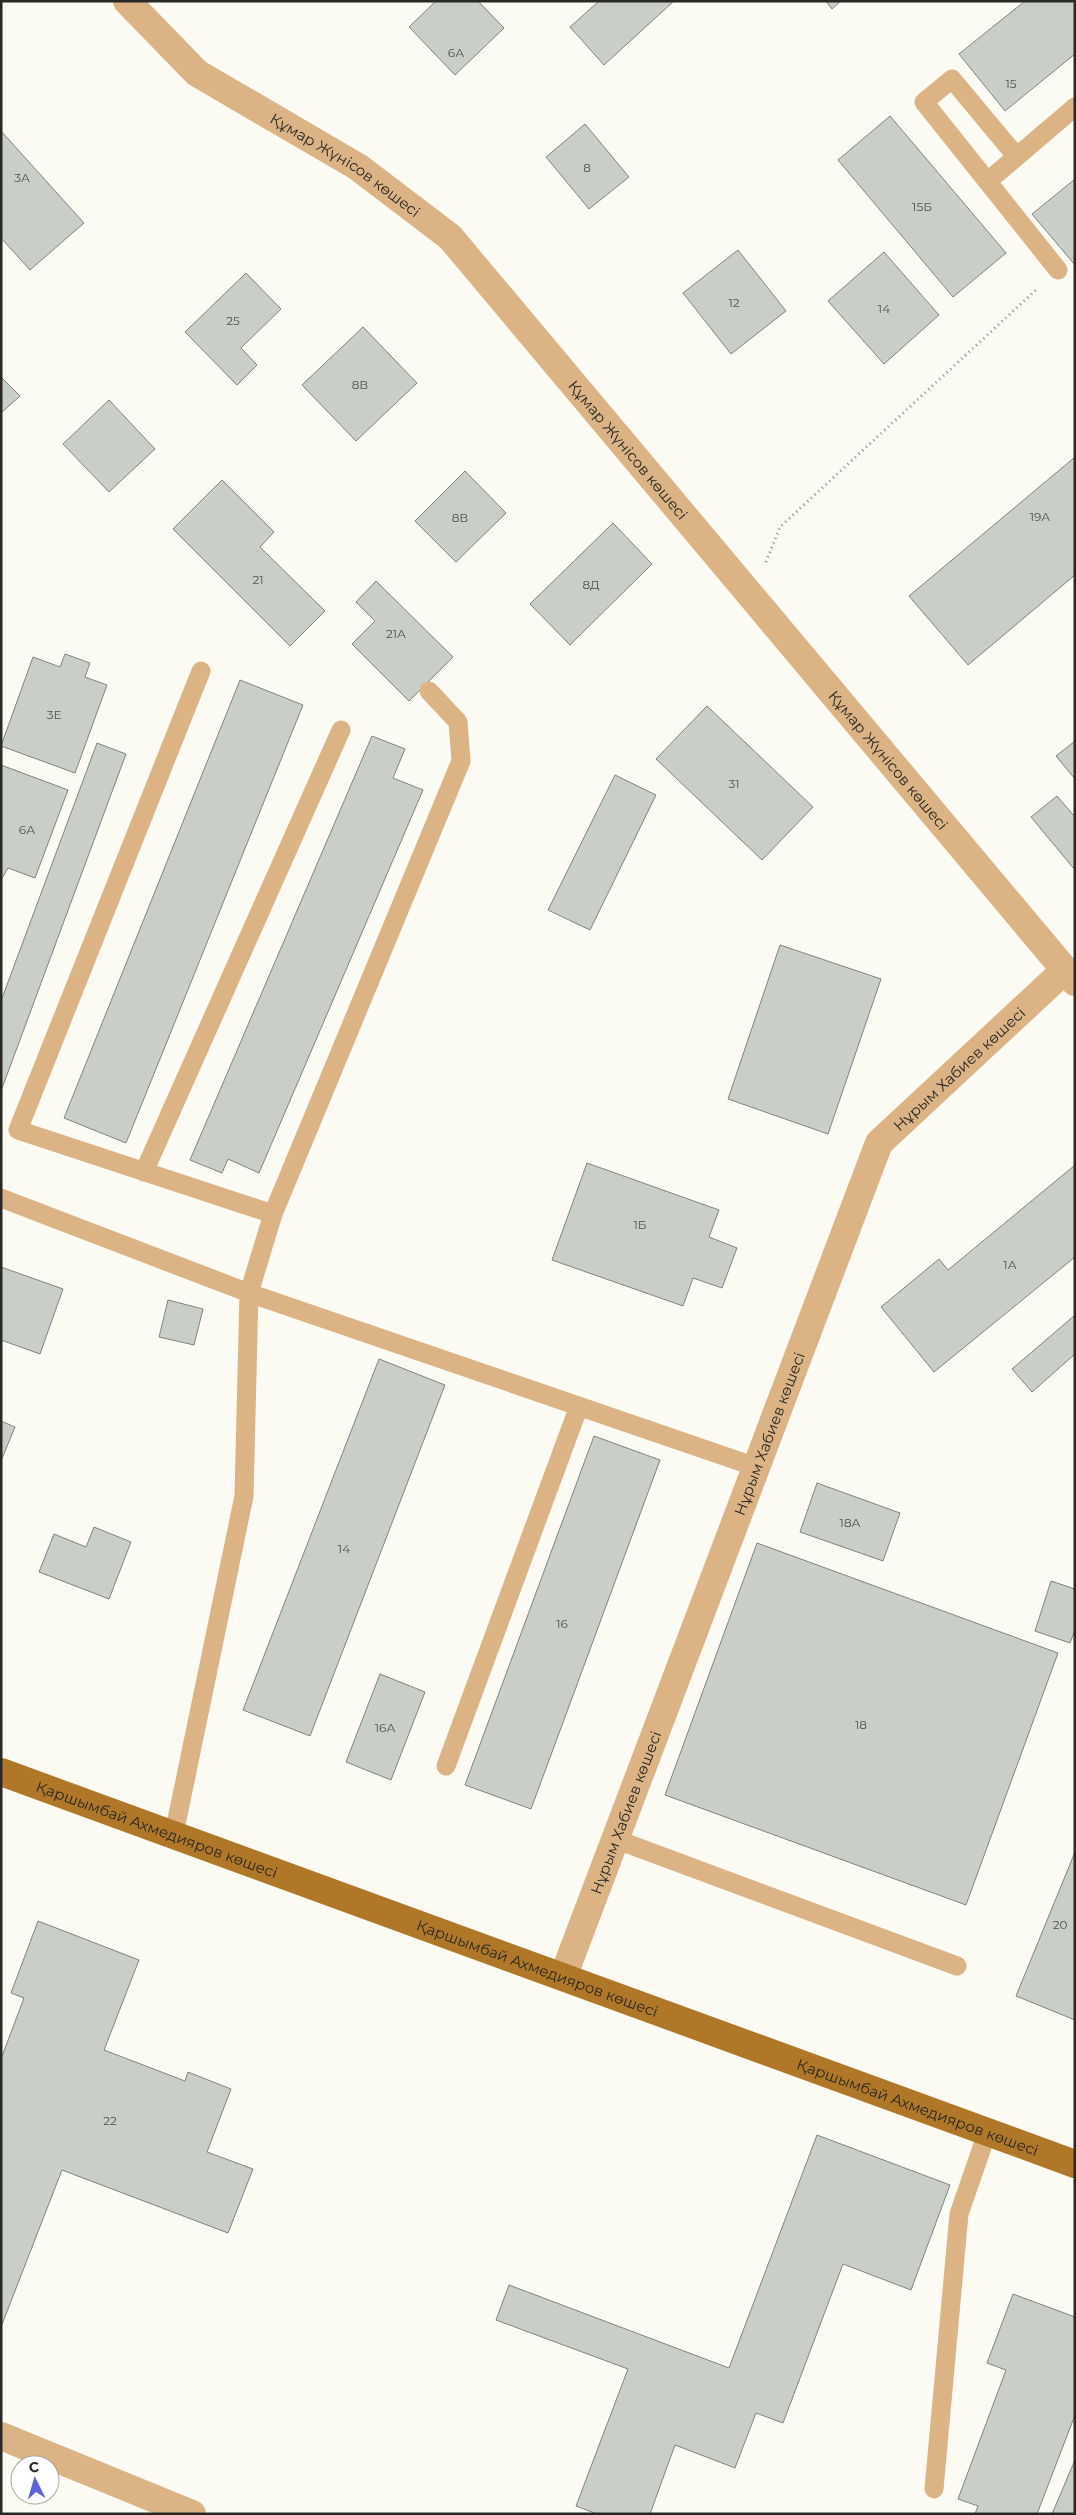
<svg xmlns="http://www.w3.org/2000/svg" width="1076" height="2515" viewBox="0 0 1076 2515" font-family="Montserrat,sans-serif">
	<style>
		.building { fill: #c9cec8; stroke: #80847f }
		.lines { fill: none; stroke-linecap: round; stroke-linejoin: round }
		.path { stroke: #8c8c87; stroke-width: 3; stroke-dasharray: 1 4; stroke-linecap: butt }
		.service { stroke: #dbb384; stroke-width: 19 }
		.minor { stroke: #dbb384; stroke-width: 28 }
		.primary { stroke: #b17728; stroke-width: 28 }
		.labels { text-anchor: middle; dominant-baseline: central; stroke-width: 5; stroke-linejoin: round; paint-order: stroke }
		.number-label { font-size: 12px; fill: #50524e }
		.street-label { font-size: 15px; fill: #282825; stroke: #fff }
	</style>
	<rect width="100%" height="100%" fill="#fbfbf4"/>
	<path class="building" d="M436,1H478L504,28L455,75L409,27Z
		M599,1H674L604,65L570,27Z
		M826,1H841L832,9Z
		M1025,1H1075V54L1005,111L959,54Z
		M890,116L1006,253L953,297L838,160Z
		M585,124L629,177L589,209L546,157Z
		M1,131L84,223L30,270L1,238Z
		M1075,179V265L1032,214Z
		M738,250L786,311L731,354L683,293Z
		M884,252L939,315L884,364L828,301Z
		M246,273L281,309L241,348L257,365L237,385L185,332Z
		M363,327L417,383L356,441L302,385Z
		M1,377L20,396L1,413Z
		M109,400L155,449L109,492L63,444Z
		M1075,457V575L968,665L909,596Z
		M465,471L506,513L456,562L415,521Z
		M222,480L274,532L260,547L325,611L290,646L173,529Z
		M613,523L652,564L570,645L530,604Z
		M376,581L453,657L409,701L352,644L375,621L356,602Z
		M65,654L90,663L85,677L107,685L75,773L1,746L33,657L60,667Z
		M240,680L303,705L126,1143L64,1118Z
		M707,706L813,807L762,860L656,759Z
		M372,736L405,749L393,778L423,790L259,1173L228,1159L222,1173L190,1160Z
		M1075,741V779L1056,756Z
		M97,743L126,754L1,1091V1001Z
		M1,765L68,790L35,878L8,868L1,880Z
		M615,775L656,795L590,930L548,910Z
		M1057,796L1075,817V870L1031,817Z
		M780,945L881,979L828,1134L728,1099Z
		M587,1163L719,1210L709,1237L737,1248L722,1288L693,1278L683,1306L552,1260Z
		M1075,1165V1257L934,1372L881,1307L939,1259L948,1270Z
		M1,1267L63,1289L40,1354L1,1340Z
		M168,1300L203,1309L194,1345L159,1337Z
		M1075,1315V1354L1032,1392L1012,1369Z
		M379,1359L445,1385L310,1736L243,1710Z
		M1,1421L15,1427L1,1461Z
		M594,1436L660,1460L531,1809L465,1785Z
		M817,1483L900,1513L883,1561L800,1532Z
		M94,1527L131,1542L109,1599L39,1572L54,1534L86,1547Z
		M757,1543L1058,1653L966,1905L665,1795Z
		M1051,1581L1075,1589V1630L1070,1643L1035,1631Z
		M380,1674L425,1692L391,1780L346,1762Z
		M1075,1852V2020L1016,1996Z
		M38,1921L139,1960L104,2050L185,2081L188,2072L231,2089L207,2152L253,2169L228,2233L62,2170L1,2327V2059L24,1998L11,1993Z
		M817,2135L950,2185L911,2290L843,2264L783,2423L756,2413L735,2468L675,2445L650,2514H597L576,2506L628,2369L496,2320L509,2285L729,2368Z
		M1013,2294L1075,2317V2415L1037,2514H975L978,2506L958,2499L1006,2370L987,2363Z
		M1075,2460V2514H1052Z"/>
	<g class="lines">
		<path class="path" d="M766,562L780,527L1037,289"/>
		<path class="service" d="M1016,156L952,79L924,102L1058,270
			M988,181L1075,107
			M201,671L18,1130L273,1214
			M144,1172L341,730
			M1,1198L249,1293L756,1467
			M446,1766L579,1406
			M174,1834L244,1496L249,1293L273,1214L461,761L458,722L429,691
			M615,1839L957,1966
			M934,2489L959,2214L987,2133"/>
		<g class="minor">
			<path id="s1" d="M127,1L197,73L358,167L450,237L1065,970"/>
			<path id="s2" d="M563,1977L879,1143L1065,970L1075,982"/>
			<path d="M1,2436L192,2514"/>
		</g>
		<path class="primary" id="s3" d="M1,1772L1075,2164"/>
	</g>
	<g class="labels">
		<g class="number-label">
			<text x="456" y="52">6А</text>
			<text x="1011" y="83">15</text>
			<text x="587" y="167">8</text>
			<text x="22" y="177">3А</text>
			<text x="922" y="206">15Б</text>
			<text x="734" y="302">12</text>
			<text x="884" y="308">14</text>
			<text x="233" y="320">25</text>
			<text x="360" y="384">8В</text>
			<text x="1040" y="516">19А</text>
			<text x="460" y="517">8В</text>
			<text x="258" y="579">21</text>
			<text x="591" y="584">8Д</text>
			<text x="396" y="633">21А</text>
			<text x="54" y="714">3Е</text>
			<text x="734" y="783">31</text>
			<text x="27" y="829">6А</text>
			<text x="640" y="1224">1Б</text>
			<text x="1010" y="1264">1А</text>
			<text x="850" y="1522">18А</text>
			<text x="344" y="1548">14</text>
			<text x="562" y="1623">16</text>
			<text x="861" y="1724">18</text>
			<text x="385" y="1727">16А</text>
			<text x="1060" y="1924">20</text>
			<text x="110" y="2120">22</text>
		</g>
		<g class="street-label">
			<text stroke="none"><textPath href="#s1" startOffset="275">Құмар Жүнісов көшесі</textPath></text>
			<text stroke="none"><textPath href="#s1" startOffset="680">Құмар Жүнісов көшесі</textPath></text>
			<text stroke="none"><textPath href="#s1" startOffset="1085">Құмар Жүнісов көшесі</textPath></text>
			<text stroke="none"><textPath href="#s2" startOffset="1001">Нұрым Хабиев көшесі</textPath></text>
			<text stroke="none"><textPath href="#s2" startOffset="581">Нұрым Хабиев көшесі</textPath></text>
			<text stroke="none"><textPath href="#s2" startOffset="176">Нұрым Хабиев көшесі</textPath></text>
			<text stroke="none"><textPath href="#s3" startOffset="166">Қаршымбай Ахмедияров көшесі</textPath></text>
			<text stroke="none"><textPath href="#s3" startOffset="571">Қаршымбай Ахмедияров көшесі</textPath></text>
			<text stroke="none"><textPath href="#s3" startOffset="976">Қаршымбай Ахмедияров көшесі</textPath></text>
		</g>
	</g>
	<rect width="1076" height="2515" fill="none" stroke="#282825" stroke-width="5"/>
	<g transform="translate(35 2480) rotate(355)"><circle r="24" fill="#ffffff" stroke="#a9a9a8"/>
	<path d="M0-4L9 19L0 12L-9 19Z" fill="#5f63db"/>
	<text y="-8" font-size="14" font-weight="bold" text-anchor="middle" fill="#282825">С</text>
	</g>
</svg>
